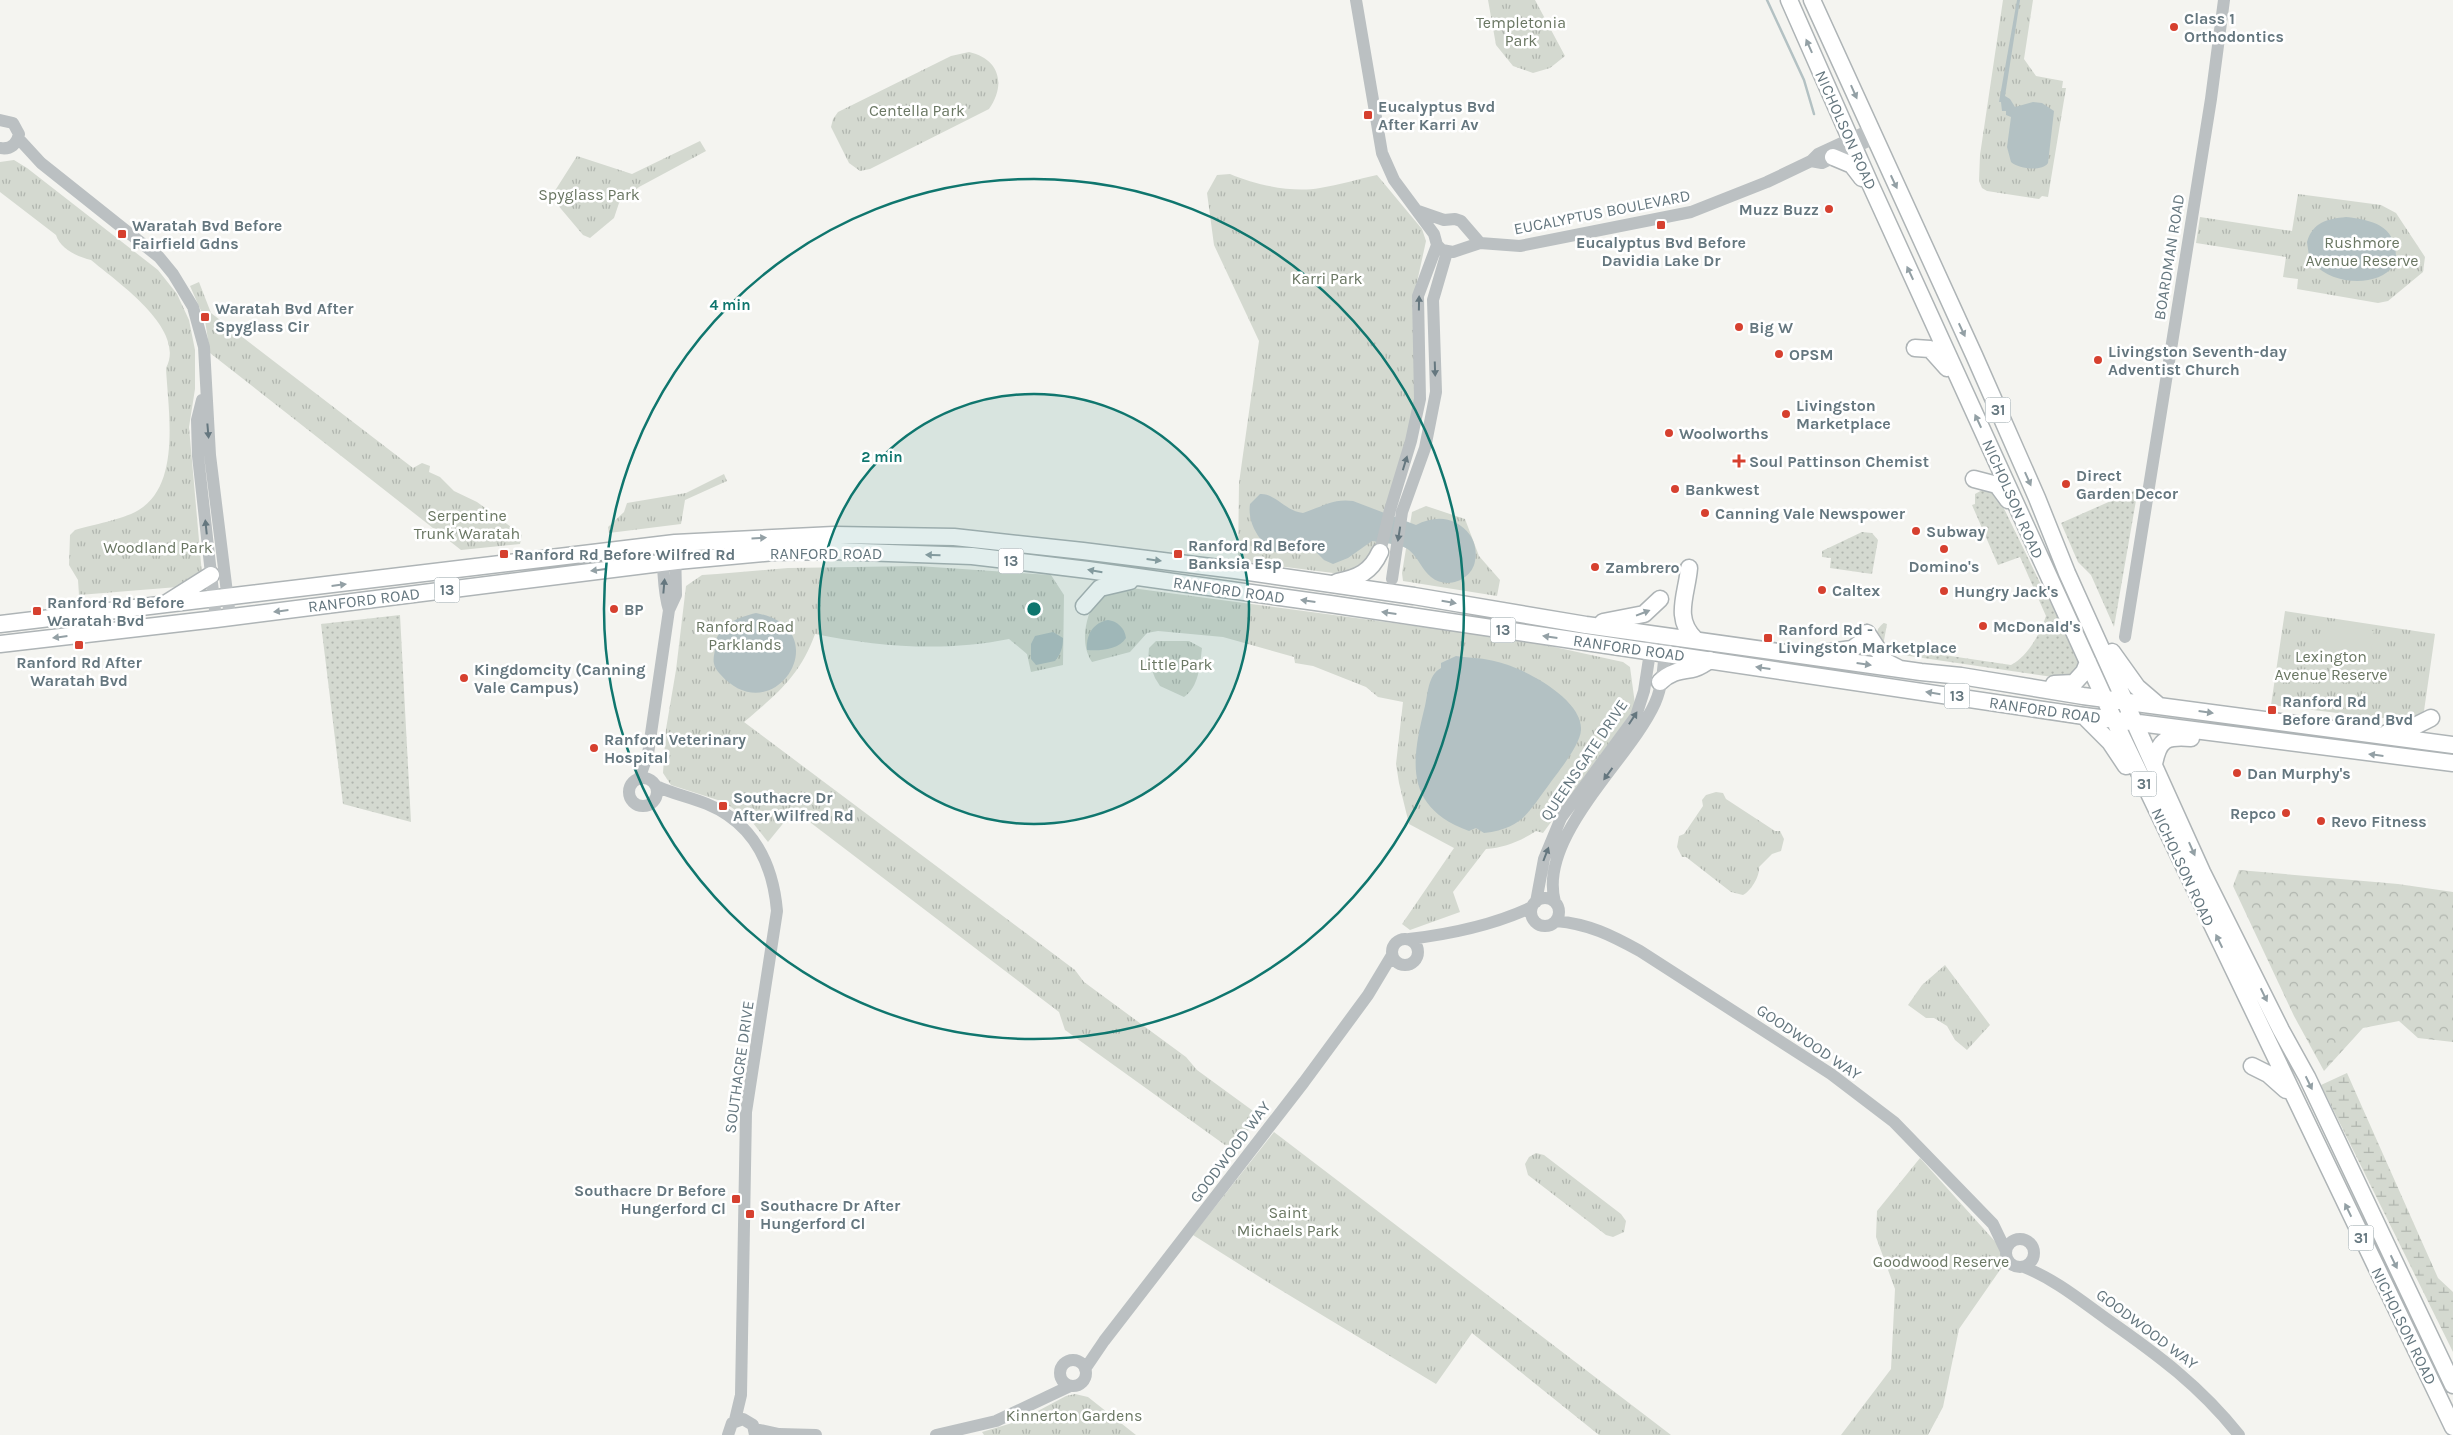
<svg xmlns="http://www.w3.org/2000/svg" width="2453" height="1435" viewBox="0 0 2453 1435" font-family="Karla,sans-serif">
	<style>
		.grass { fill: url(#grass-dots) }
		.forest { fill: url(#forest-crowns) }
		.wetland { fill: url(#wetland-marsh) }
		.park { fill: url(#park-tufts) }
		.pitch { fill: #d4d9d0 }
		.water { fill: #b3c1c3 }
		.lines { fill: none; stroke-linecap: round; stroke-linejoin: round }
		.stream { stroke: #b3c1c3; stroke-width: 2.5 }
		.primary-casing { stroke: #aeb4b6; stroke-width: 19 }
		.tertiary { stroke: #bbc0c2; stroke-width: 12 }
		.primary { stroke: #fff; stroke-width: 16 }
		.oneway { fill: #93a0a5 }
		.oneway2 { fill: #65777f }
		.ring { fill: none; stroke: #0f766e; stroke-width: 2.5 }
		.poi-dot { fill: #d6402f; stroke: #fff; stroke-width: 2 }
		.labels { text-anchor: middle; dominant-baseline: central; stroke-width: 5; stroke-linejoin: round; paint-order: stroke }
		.shield { fill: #fff; stroke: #93a0a5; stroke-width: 1 }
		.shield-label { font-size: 15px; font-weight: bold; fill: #65777f }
		.poi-label { font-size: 16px; font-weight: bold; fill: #65777f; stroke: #fff; text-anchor: start }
		.park-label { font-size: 16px; fill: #6a7763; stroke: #fff }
		.street-label { font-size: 16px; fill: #65777f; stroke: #fff }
		.centre { fill: #0f766e; stroke: #fff; stroke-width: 2.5 }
		.ring-label { font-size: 15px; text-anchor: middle; font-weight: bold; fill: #0f766e; stroke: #fff; stroke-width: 5; stroke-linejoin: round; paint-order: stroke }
	</style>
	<defs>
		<pattern id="grass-dots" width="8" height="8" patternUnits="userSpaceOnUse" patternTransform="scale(1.25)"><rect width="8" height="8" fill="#d4d9d0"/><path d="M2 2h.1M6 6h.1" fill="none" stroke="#b0b5ae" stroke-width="1.8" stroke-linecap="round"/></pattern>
		<pattern id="forest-crowns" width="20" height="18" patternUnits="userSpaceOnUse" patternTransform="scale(1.25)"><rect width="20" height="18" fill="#d4d9d0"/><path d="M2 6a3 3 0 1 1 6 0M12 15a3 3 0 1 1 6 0" fill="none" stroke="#b0b5ae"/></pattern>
		<pattern id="wetland-marsh" width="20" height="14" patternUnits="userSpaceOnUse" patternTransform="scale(1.25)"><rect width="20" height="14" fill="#d4d9d0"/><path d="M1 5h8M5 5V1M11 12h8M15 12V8" fill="none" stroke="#b0b5ae"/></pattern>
		<pattern id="park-tufts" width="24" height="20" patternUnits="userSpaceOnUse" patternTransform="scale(1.25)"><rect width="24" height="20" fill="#d4d9d0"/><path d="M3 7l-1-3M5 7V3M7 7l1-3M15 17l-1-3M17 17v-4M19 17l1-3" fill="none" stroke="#b0b5ae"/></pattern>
	</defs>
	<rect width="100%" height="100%" fill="#f4f4f0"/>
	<path class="grass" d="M1984,489L1995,490L2047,597L2056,607L2080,661L2073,680L1882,652C1878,641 1872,631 1884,623L1887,624L1883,646L2011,665C2028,656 2040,634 2046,616L2020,557L1998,565L1972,505L1975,504V494Z
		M2138,489L2114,627L2091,575L2078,562L2061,523Z
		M1862,532L1872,533L1878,540L1872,574L1830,568L1831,558L1822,557V551Z
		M400,615L411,822L343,804L321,624Z"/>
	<path class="forest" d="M2239,870L2398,884L2453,892V1042L2418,1038L2399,1021L2363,1028L2324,1071L2294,1016L2233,886Z"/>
	<path class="wetland" d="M2347,1073L2438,1278L2453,1292V1352L2321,1085Z"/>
	<path class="park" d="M1488,0H1535L1565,56L1550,68L1533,73L1513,66L1496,45Z
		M2003,0H2033L2024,59L2036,76L2063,81L2062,88H2066L2048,197L2042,196L2039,199L1987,191L1982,188L1979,181L1980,155Z
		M969,52C1000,59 1006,85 989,109L870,169L860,171L849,163L831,127L833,119L838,112L951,56Z
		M700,141L706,151L639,187L619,203L614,218L590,238L583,235L551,197L577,156L632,174Z
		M14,160L27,168L158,270L177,294L189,320L195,350V389L189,427L202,574L190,586L79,595L78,580L69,565L70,535L75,530C92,525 123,519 137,511C182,486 168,410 166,368C187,329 117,282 91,260C78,257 60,249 56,235L0,192V162Z
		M1230,174C1256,185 1292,193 1320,188C1339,185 1358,179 1377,175L1422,229L1426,241L1414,296L1418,391L1410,443L1373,556L1363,566L1341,574L1238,561L1239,483L1259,341L1214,245L1207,193L1217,175Z
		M2298,194L2381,205L2396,213L2425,257L2423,272L2388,301L2378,303L2297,289L2298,279L2283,277L2286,257L2196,243L2200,217L2292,231Z
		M199,282L211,313L413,468L422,463L430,466L429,472L440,477L454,491L477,502L522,535L520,544L461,550L210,353L205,320L190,286Z
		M724,474L727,481L685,500L681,524L609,533L608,527L624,512L627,503L686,493Z
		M1426,506L1465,519L1479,556L1500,580L1497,596L1403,581L1402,573L1412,512Z
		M918,566L1051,575L1064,595L1063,665L1031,672L1027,654L1009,639C945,652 879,647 815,634C800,676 777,694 744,722L1075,970L1084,982L1186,1057L1197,1070L1260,1116L1237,1144L1225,1145L1065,1030L1059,1012L794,810L768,842L753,823L724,802L671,785L663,773L666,729L676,670L686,586L702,575L717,574L788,568Z
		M1124,587L1527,641L1623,662L1630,667L1635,704L1632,712L1543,833L1536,831C1521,841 1504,848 1486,849L1453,892L1460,912L1410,930L1402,924L1454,848L1409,824L1399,783L1396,764L1403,702L1378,697L1366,687L1313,666L1295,663L1294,657L1223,637L1158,631L1147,633L1130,652L1092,662C1079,643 1086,615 1097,597Z
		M2285,611L2435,634L2423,718H2379L2271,705Z
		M1156,641H1189L1202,648C1200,665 1199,687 1184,697L1160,686L1155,678L1148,660L1149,648Z
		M1716,792L1723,793L1726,799L1775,831H1780L1784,839L1781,851L1772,854L1759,867C1760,876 1751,891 1743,895L1731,892L1686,857H1682L1677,847L1679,836L1684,834L1703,806L1702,800L1706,795Z
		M1945,965L1990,1025L1967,1050L1955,1040L1947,1026L1934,1018H1926L1908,1005L1922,985Z
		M1274,1132L1671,1435H1599L1472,1333L1436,1384L1274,1286L1193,1235Z
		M1536,1153L1544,1155L1621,1214L1626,1221L1624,1232L1613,1237L1606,1235L1528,1175L1525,1164L1529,1157Z
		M1920,1158L2009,1257L1959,1329L1943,1407L1928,1435H1841L1891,1369L1895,1289L1876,1237L1877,1211Z
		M1075,1394L1088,1397L1136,1435H984L982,1432L1019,1421L1066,1396Z"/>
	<path class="pitch" d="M2329,624L2374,631L2368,674L2323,667Z"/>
	<path class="water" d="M2017,0H2020L2005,96L2010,99L2015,107L2033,102L2042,103L2054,111L2048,163C2042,172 2019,169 2011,162L2007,147L2011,117L2006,115V111H2002L2001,102H1999Z
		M2346,217C2372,220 2395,225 2396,256L2401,257L2400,264L2394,265C2378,288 2333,285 2314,264C2309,259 2308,250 2307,242C2313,222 2327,219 2346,217Z
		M1260,494C1275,493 1285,511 1303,513C1321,507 1334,498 1353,501L1416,525C1435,515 1456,516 1470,535C1475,542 1477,553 1475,561C1472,580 1447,590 1431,577C1422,570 1418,557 1409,550C1402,544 1382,543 1372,541L1348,558L1333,564L1324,560L1308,544C1298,543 1290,552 1277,553C1260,544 1247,523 1250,504Z
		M756,613C840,629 774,735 720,674C712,665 713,660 715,650C716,648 715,645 715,643C720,624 739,617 756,613Z
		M1108,620C1117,621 1125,628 1126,638C1119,650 1099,651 1087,650C1086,636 1092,623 1108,620Z
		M1053,632L1063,638C1063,647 1061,654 1055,661L1036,665L1031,659V644L1035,636Z
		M1456,656C1470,658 1485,658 1498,662C1524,668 1583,699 1581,730C1580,746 1557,773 1548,786C1527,814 1522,828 1484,833L1476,828L1469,831C1404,807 1411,762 1425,706C1428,693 1428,675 1441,668V663Z"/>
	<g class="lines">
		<path class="stream" d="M1767,0L1804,80L1814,114"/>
		<defs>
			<path id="primary" d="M1789,0L1872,188L2122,737L2453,1427
				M1812,0L1974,355L2037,498L2067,573L2202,872L2281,1030L2307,1077L2453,1385
				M1833,157L1852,165L1862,178
				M1915,348L1930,349L1947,368
				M1974,479L1997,485L2008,500
				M1689,568C1687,594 1673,618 1695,639
				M1337,582C1358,578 1371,572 1380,552
				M165,604L211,575
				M1084,606L1100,588L1130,581
				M1603,622L1644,614L1660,599
				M0,624L675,543L834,535L954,537L1083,551L1235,570L1414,596L1586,625L1921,672L1961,676L2083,696L2453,745
				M1867,633L1886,662L1898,668
				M0,644L216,619L677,561L774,552L833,551L972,556L1088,570L1330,604L2084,716L2453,763
				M2112,652L2137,687L2158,705
				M1822,653L1852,649L1866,639L1867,633
				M1660,682C1670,672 1679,671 1692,669C1699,668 1705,663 1710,660
				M2054,684L2074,683L2084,672L2088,662
				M2084,716L2110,742L2126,766
				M2387,733L2413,727L2431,718
				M2154,764C2159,739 2166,736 2191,738
				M2252,1066L2268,1074L2286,1090"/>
		</defs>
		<use href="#primary" class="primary-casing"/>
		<path class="tertiary" d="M1356,0L1382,153L1394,180L1434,234L1437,245L1442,250L1453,252L1480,243L1520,246L1691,212L1767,182L1811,161L1818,154L1870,130
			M0,120L13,123L19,134C17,144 11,150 0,148
			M18,138L41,163L159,257L173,274L193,307L204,347L210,455L230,617
			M1811,161L1822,163L1874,138
			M1418,211L1444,220L1455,219L1461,221L1480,243
			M202,400L197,420L198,456L216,619
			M660,545C665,567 662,589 669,610
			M1380,552L1390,510L1411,441L1420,399L1418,296L1437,245
			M1392,579L1402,512L1425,448L1436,392L1433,300L1447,252
			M2125,637L2211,99L2224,0
			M629 792a14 14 0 1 1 28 0a14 14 0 1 1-28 0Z
			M639,779L648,754L669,610L676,595L675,543
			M656,786C673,794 690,797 707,804C753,823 773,864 777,911L746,1112L741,1395L735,1420
			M1531 912a14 14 0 1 1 28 0a14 14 0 1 1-28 0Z
			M1536,902L1544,859L1561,818L1636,716L1644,691L1653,633
			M1555,902C1537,837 1630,759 1655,703C1664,683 1664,657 1666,635
			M1556,921C1589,924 1611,935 1640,951L1831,1074L1894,1122L1993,1224L2006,1251
			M1392 952a13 13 0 1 1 26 0a13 13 0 1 1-26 0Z
			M1409,939C1451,934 1494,925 1532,907
			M2006 1253a14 14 0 1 1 28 0a14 14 0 1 1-28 0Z
			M2024,1267C2056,1280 2080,1300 2108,1320C2158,1355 2200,1386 2239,1435
			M1060 1373a13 13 0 1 1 26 0a13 13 0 1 1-26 0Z
			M1085,1369L1104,1341L1304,1082L1368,995L1392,955
			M755,1429L779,1434L816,1435
			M728,1435L732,1423L743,1419L753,1425L755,1435
			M936,1435L996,1421L1070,1386"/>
		<use href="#primary" class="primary"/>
	</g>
	<defs><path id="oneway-solid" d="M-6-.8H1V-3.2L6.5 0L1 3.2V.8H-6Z" transform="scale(1.25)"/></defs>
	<g class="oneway">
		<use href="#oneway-solid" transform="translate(1809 46) rotate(-114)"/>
		<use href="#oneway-solid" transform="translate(1854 92) rotate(66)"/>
		<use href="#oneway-solid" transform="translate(1894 182) rotate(65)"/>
		<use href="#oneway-solid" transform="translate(1910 273) rotate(-115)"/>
		<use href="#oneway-solid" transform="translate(1962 330) rotate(65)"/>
		<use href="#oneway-solid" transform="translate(1978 421) rotate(-115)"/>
		<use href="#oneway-solid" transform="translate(2028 479) rotate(66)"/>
		<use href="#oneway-solid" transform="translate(759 538) rotate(-3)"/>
		<use href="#oneway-solid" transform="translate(933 555) rotate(-178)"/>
		<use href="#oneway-solid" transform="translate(1154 560) rotate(7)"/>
		<use href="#oneway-solid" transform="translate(598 570) rotate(173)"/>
		<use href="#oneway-solid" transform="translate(1095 571) rotate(-170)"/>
		<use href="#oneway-solid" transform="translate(339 585) rotate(-7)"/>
		<use href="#oneway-solid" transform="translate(1308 601) rotate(-172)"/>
		<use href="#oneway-solid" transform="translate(1449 602) rotate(10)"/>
		<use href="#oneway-solid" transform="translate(281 611) rotate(173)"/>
		<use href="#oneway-solid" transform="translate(1389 613) rotate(-172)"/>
		<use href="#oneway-solid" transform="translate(1643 613) rotate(-21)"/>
		<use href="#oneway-solid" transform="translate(60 637) rotate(173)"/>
		<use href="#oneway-solid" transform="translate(1550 637) rotate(-172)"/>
		<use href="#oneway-solid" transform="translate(1864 664) rotate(8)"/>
		<use href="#oneway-solid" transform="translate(1763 668) rotate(-172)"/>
		<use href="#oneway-solid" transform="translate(1933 693) rotate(-171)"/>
		<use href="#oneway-solid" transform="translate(2206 712) rotate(8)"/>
		<use href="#oneway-solid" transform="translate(2376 755) rotate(-173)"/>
		<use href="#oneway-solid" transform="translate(2192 849) rotate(66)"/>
		<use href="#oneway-solid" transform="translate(2219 941) rotate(-116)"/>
		<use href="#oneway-solid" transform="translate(2264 995) rotate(64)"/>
		<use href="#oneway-solid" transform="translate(2309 1083) rotate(64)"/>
		<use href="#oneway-solid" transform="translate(2348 1210) rotate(-116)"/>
		<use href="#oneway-solid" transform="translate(2394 1262) rotate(64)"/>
	</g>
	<g class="oneway2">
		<use href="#oneway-solid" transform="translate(1419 303) rotate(-89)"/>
		<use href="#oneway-solid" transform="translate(1435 369) rotate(88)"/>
		<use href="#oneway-solid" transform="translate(208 431) rotate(85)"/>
		<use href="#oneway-solid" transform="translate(1405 463) rotate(-73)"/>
		<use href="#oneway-solid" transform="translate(206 527) rotate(-96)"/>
		<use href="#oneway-solid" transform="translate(1399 534) rotate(99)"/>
		<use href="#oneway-solid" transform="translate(664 586) rotate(-85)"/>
		<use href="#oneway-solid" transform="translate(1633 718) rotate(-57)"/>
		<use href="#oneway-solid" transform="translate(1608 774) rotate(126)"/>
		<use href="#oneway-solid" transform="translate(1546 854) rotate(-69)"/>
	</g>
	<circle cx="1034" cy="609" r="215" fill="#0f766e" fill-opacity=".12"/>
	<g class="ring">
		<circle cx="1034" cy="609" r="215"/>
		<circle cx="1034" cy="609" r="430"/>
	</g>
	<g class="poi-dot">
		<circle cx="2174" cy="27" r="5"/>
		<rect x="1363" y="110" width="10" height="10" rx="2.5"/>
		<circle cx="1829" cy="209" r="5"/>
		<rect x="1656" y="220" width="10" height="10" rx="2.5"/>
		<rect x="117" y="229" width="10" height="10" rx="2.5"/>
		<rect x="200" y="312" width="10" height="10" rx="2.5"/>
		<circle cx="1739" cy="327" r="5"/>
		<circle cx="1779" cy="354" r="5"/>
		<circle cx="2098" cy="360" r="5"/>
		<circle cx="1786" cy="414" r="5"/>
		<circle cx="1669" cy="433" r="5"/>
		<path d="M1736.5 453.5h5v5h5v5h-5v5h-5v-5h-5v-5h5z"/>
		<circle cx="2066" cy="484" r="5"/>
		<circle cx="1675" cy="489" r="5"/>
		<circle cx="1705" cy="513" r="5"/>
		<circle cx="1916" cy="531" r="5"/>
		<circle cx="1944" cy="549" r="5"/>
		<rect x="499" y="549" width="10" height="10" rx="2.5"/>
		<rect x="1173" y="549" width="10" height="10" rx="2.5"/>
		<circle cx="1595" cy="567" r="5"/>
		<circle cx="1822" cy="590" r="5"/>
		<circle cx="1944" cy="591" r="5"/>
		<circle cx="614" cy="609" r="5"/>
		<rect x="32" y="606" width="10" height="10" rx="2.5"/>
		<circle cx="1983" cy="626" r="5"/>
		<rect x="1763" y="633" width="10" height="10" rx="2.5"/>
		<rect x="74" y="640" width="10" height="10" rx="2.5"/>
		<circle cx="464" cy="678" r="5"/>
		<rect x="2267" y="705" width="10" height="10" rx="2.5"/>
		<circle cx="594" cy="748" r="5"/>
		<circle cx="2237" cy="773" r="5"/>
		<rect x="718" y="801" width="10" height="10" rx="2.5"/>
		<circle cx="2286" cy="813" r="5"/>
		<circle cx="2321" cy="821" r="5"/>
		<rect x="731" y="1194" width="10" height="10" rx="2.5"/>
		<rect x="745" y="1209" width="10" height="10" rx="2.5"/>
	</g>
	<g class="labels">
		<g class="shield">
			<rect x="1985.5" y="397.5" width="25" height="25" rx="4"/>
			<rect x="998.5" y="548.5" width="25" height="25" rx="4"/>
			<rect x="434.5" y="577.5" width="25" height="25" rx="4"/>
			<rect x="1490.5" y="617.5" width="25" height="25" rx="4"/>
			<rect x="1944.5" y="683.5" width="25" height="25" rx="4"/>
			<rect x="2131.5" y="771.5" width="25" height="25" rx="4"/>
			<rect x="2348.5" y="1225.5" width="25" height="25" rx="4"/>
		</g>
		<g class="shield-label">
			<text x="1998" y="410">31</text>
			<text x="1011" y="561">13</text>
			<text x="447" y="590">13</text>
			<text x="1503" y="630">13</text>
			<text x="1957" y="696">13</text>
			<text x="2144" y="784">31</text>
			<text x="2361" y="1238">31</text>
		</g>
		<g class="poi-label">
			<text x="2184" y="18">Class 1<tspan x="2184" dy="18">Orthodontics</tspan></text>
			<text x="1378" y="106">Eucalyptus Bvd<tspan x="1378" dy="18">After Karri Av</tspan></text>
			<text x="1819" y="209" text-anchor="end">Muzz Buzz</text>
			<text x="132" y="225">Waratah Bvd Before<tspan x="132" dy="18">Fairfield Gdns</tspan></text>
			<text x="1661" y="242" text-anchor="middle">Eucalyptus Bvd Before<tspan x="1661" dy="18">Davidia Lake Dr</tspan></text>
			<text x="215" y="308">Waratah Bvd After<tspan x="215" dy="18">Spyglass Cir</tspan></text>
			<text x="1749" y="327">Big W</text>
			<text x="2108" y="351">Livingston Seventh-day<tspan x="2108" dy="18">Adventist Church</tspan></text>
			<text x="1789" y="354">OPSM</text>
			<text x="1796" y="405">Livingston<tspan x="1796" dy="18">Marketplace</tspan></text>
			<text x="1679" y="433">Woolworths</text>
			<text x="1749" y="461">Soul Pattinson Chemist</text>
			<text x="2076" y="475">Direct<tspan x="2076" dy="18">Garden Decor</tspan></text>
			<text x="1685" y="489">Bankwest</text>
			<text x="1715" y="513">Canning Vale Newspower</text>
			<text x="1926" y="531">Subway</text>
			<text x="1188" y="545">Ranford Rd Before<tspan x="1188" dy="18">Banksia Esp</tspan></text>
			<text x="514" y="554">Ranford Rd Before Wilfred Rd</text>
			<text x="1944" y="566" text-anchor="middle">Domino's</text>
			<text x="1605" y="567">Zambrero</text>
			<text x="1832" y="590">Caltex</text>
			<text x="1954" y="591">Hungry Jack's</text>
			<text x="47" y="602">Ranford Rd Before<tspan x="47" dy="18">Waratah Bvd</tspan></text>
			<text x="624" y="609">BP</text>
			<text x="1993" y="626">McDonald's</text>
			<text x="1778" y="629">Ranford Rd -<tspan x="1778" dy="18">Livingston Marketplace</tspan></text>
			<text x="79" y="662" text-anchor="middle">Ranford Rd After<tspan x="79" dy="18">Waratah Bvd</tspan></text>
			<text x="474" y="669">Kingdomcity (Canning<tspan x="474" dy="18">Vale Campus)</tspan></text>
			<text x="2282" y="701">Ranford Rd<tspan x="2282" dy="18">Before Grand Bvd</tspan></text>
			<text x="604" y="739">Ranford Veterinary<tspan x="604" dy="18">Hospital</tspan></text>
			<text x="2247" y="773">Dan Murphy's</text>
			<text x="733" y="797">Southacre Dr<tspan x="733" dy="18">After Wilfred Rd</tspan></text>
			<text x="2276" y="813" text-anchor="end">Repco</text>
			<text x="2331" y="821">Revo Fitness</text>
			<text x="726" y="1190" text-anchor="end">Southacre Dr Before<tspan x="726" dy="18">Hungerford Cl</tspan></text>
			<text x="760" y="1205">Southacre Dr After<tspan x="760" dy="18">Hungerford Cl</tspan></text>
		</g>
		<g class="park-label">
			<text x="1521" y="22">Templetonia<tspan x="1521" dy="18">Park</tspan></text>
			<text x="917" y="110">Centella Park</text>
			<text x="589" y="194">Spyglass Park</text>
			<text x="2362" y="242">Rushmore<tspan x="2362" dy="18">Avenue Reserve</tspan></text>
			<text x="1327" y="278">Karri Park</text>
			<text x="467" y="515">Serpentine<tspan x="467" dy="18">Trunk Waratah</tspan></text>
			<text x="158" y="547">Woodland Park</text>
			<text x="745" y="626">Ranford Road<tspan x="745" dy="18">Parklands</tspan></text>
			<text x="2331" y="656">Lexington<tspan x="2331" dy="18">Avenue Reserve</tspan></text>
			<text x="1176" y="664">Little Park</text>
			<text x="1288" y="1212">Saint<tspan x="1288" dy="18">Michaels Park</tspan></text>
			<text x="1941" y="1261">Goodwood Reserve</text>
			<text x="1074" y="1415">Kinnerton Gardens</text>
		</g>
		<g class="street-label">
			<text transform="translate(1846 130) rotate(66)">NICHOLSON ROAD</text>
			<text transform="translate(1602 212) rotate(-11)">EUCALYPTUS BOULEVARD</text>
			<text transform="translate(2169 257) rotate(-81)">BOARDMAN ROAD</text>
			<text transform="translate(2013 499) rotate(66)">NICHOLSON ROAD</text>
			<text x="826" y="553">RANFORD ROAD</text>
			<text transform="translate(1229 590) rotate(8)">RANFORD ROAD</text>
			<text transform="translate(364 600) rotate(-7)">RANFORD ROAD</text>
			<text transform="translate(1629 648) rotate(8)">RANFORD ROAD</text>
			<text transform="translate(2045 710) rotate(8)">RANFORD ROAD</text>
			<text transform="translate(1584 760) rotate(-56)">QUEENSGATE DRIVE</text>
			<text transform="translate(2183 867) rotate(65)">NICHOLSON ROAD</text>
			<text transform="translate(1809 1042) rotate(34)">GOODWOOD WAY</text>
			<text transform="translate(739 1067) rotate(-82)">SOUTHACRE DRIVE</text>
			<text transform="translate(1230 1152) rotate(-53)">GOODWOOD WAY</text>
			<text transform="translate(2404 1326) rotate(64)">NICHOLSON ROAD</text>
			<text transform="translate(2147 1329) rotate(37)">GOODWOOD WAY</text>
		</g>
	</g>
	<circle cx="1034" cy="609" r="8" class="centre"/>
	<g class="ring-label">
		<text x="730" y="310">4 min</text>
		<text x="882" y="462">2 min</text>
	</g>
</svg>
